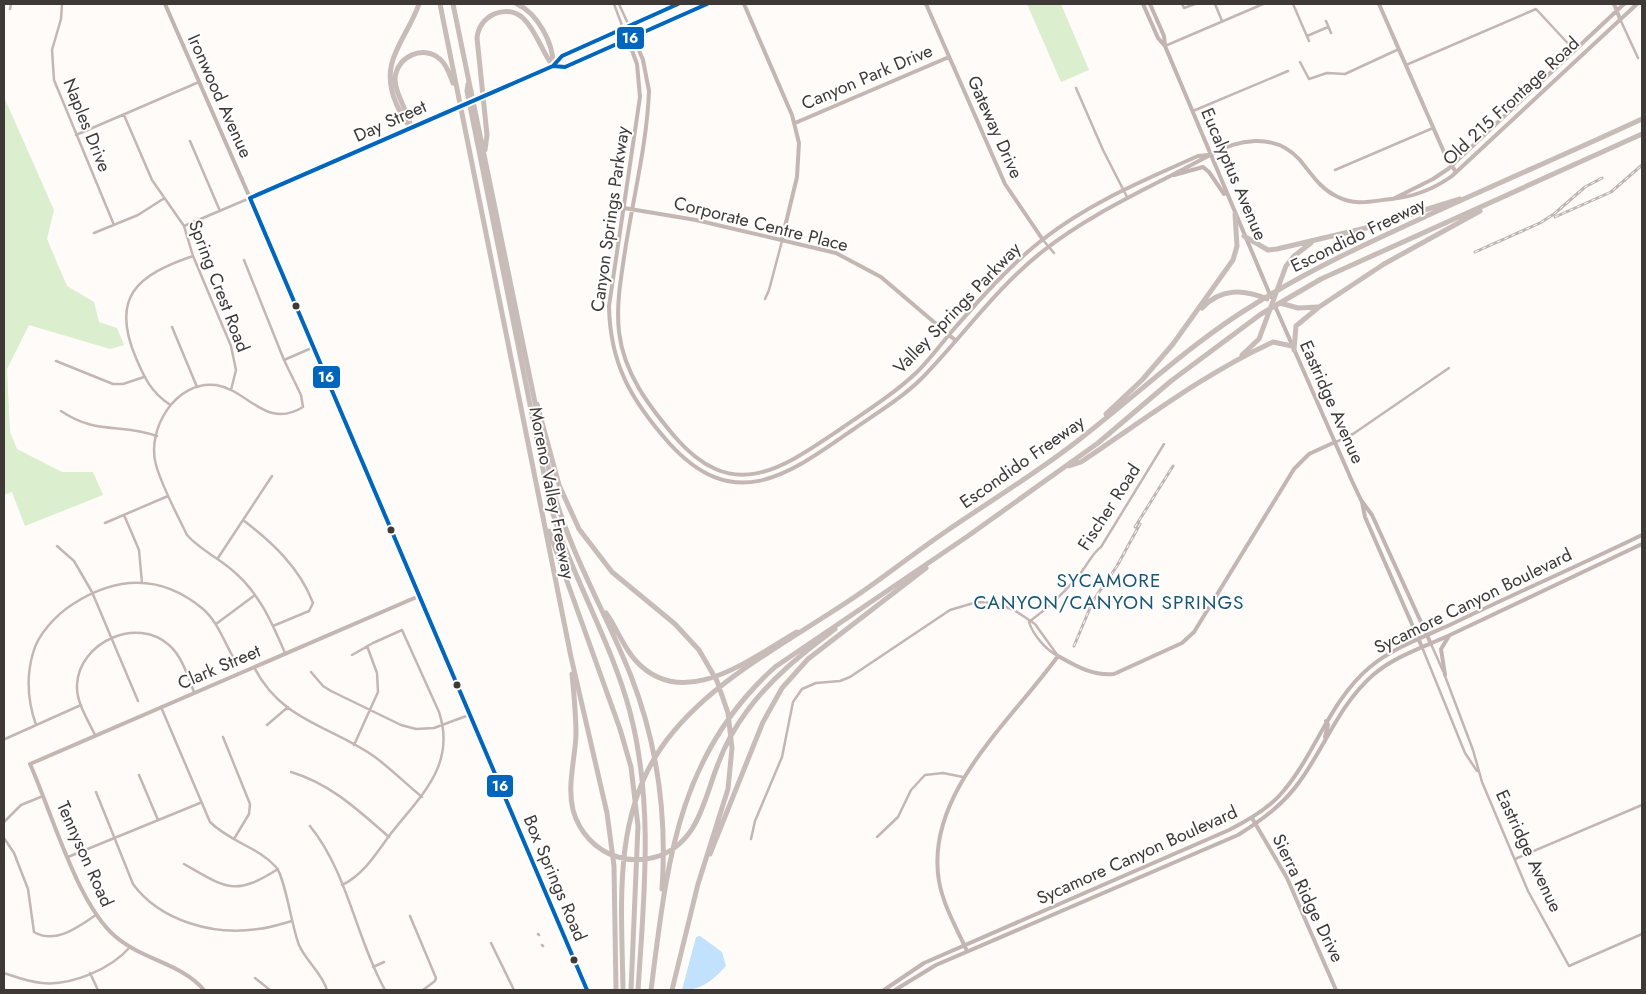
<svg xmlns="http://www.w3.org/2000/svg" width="1646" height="994" viewBox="0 0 1646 994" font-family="Jost,sans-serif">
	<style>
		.green { fill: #dbeece }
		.water { fill: #c1e1fc }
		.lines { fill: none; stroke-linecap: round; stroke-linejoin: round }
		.minor { stroke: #c4b6b2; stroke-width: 2.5 }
		.tertiary { stroke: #c4b6b2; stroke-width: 4 }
		.secondary { stroke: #c2b4b0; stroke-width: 4 }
		.motorway { stroke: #c8bcb8; stroke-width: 5 }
		.rail-casing { stroke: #bfb5b3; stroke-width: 3 }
		.rail { stroke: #fff; stroke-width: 1; stroke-dasharray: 4; stroke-linecap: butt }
		.bus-1-casing { stroke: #fff; stroke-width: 8 }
		.bus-1 { stroke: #0065bd; stroke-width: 4 }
		.bus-dot { fill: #3e3937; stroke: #fff; stroke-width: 2 }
		.labels { text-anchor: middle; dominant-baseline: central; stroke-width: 4; stroke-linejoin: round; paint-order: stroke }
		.street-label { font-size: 18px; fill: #3e3937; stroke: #fff }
		.neighbourhood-label { font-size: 19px; letter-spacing: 1px; fill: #185676; stroke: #fff }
		.line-badge { stroke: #fff; stroke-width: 2 }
		.badge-label { font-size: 14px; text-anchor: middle; font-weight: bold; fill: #fff }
	</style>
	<rect width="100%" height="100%" fill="#fefbf9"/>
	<path class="green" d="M1027,4H1061L1089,70L1061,82Z
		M4,97L54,210L47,239L67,286L94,302L99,322L117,328L124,345L110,349L29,325L7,369L10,432L17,449L62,472H93L103,495L25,526L12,492L4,495Z"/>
	<path class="water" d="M700,936L722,952L726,966C713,980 702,990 682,990L696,937Z"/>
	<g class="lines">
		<path class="minor" d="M62,4L61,19L52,50L54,80L114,225
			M614,4L623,28
			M619,4L629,26
			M1182,4L1184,8L1195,4
			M1215,4L1222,21
			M1293,4L1309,41
			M10,9L11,4
			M1620,19L1638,58
			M1326,21L1331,33
			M1307,36L1328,27
			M1165,46L1263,4
			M1300,62L1309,79L1327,73L1345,74L1399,49
			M1406,65L1536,9L1574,50
			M1076,88L1103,150L1127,197
			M1193,111L1288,71
			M124,115L152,180L184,226L193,256L231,346L236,370L231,390
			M76,135L199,82
			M190,141L220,211
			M1335,170L1433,128
			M184,226L250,198
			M94,233L138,215L163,199
			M1043,240L1054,253
			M244,260L284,360L301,395L303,407C266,430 248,390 216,385C176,380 146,429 156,465C163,489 176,512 187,535C199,549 217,557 232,570C259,592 272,623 285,653
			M765,299L769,290L782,241
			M172,327L197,387
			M284,360L314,347
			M56,361L113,384H123L144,377
			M169,404C151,392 144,377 136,358C110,297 137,275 193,256
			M61,411C96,435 121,423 157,436
			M1336,442L1353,434L1449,368
			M124,515L139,550L142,583
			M243,520C272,542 300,568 313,603L309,611L273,626
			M105,523L168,496
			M57,546L74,561L92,592L138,701
			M218,558L272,476
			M1029,622C1048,608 1064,593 1079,575C1087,566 1092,553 1101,547L1164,444
			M1029,622C1033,635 1046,650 1058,656
			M216,624L255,595
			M1431,644L1443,671
			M1422,647L1465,753L1477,771
			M254,667C282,722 330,725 375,757C391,769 406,784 422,797
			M311,672L323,686L331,691L401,725L416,729L434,728L469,715
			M1445,676L1473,750L1482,782L1528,891L1569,966L1642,934
			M161,707L210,822C230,842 258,847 276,867C285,877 292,928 299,945C306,961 322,973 327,990
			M36,725C28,702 26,677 33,653C38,634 56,615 73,604C117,576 161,574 203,609C217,621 224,641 233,657
			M267,725L288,707
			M95,735C88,720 76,702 77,685C79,642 137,616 169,645C182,656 188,677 194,692
			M223,737L250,804L249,814L234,839
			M5,739L81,705
			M354,745L378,692L377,673L367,646
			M291,772C331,784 358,810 389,837
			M139,775L158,820
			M96,792L133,884C160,921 214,936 258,929C269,928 281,924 292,921
			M4,822L21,805L43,796
			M310,826C348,873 356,938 385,990
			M877,837L898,817L911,790L925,775L943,773L963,777
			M4,838L14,853L28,889L34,932C56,945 79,926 96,915
			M751,839L755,821L782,757L793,702L802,689L816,683L840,681L850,677L950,610L977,602L996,603L1014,610L1035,624L1058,656
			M68,857L200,803
			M1515,859L1642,805
			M184,864C226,888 234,897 278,869
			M342,885C363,875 376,854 389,836C419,797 457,766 439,712L402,630L373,643L352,655
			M410,916L436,978L435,981L423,990
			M538,934L539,935
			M491,943L514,990
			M542,945L543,946
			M373,967L384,962
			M4,973C16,977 29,982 42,983C71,986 111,969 130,947
			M90,973L98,990
			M255,978L270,990"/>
		<path class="tertiary" d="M744,4L792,115L799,143L797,177L782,239
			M926,4L1005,184L1043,240
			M1379,4L1447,159L1456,172
			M1614,4L1620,19
			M629,26L643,60L649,91C647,144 633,198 625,251C621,278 616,304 619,332C624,374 649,406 675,437C733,504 781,469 839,430C865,412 894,394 917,372C930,359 941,344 953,330C981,298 1009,266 1042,240C1089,203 1144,180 1198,156L1208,155
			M624,29L637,64L640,97L609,306C610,364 631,400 669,443C734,515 788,475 851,431C875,414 901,399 922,378C963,336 996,288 1043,251C1094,211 1152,187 1208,156C1237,139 1274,132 1299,159C1311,173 1320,189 1338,197C1356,206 1372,201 1391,199C1413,197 1434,189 1452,176L1637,4
			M795,123L949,57
			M1393,199L1433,179L1448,169L1624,4
			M624,208L696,220L836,253L881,277L955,340
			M1252,818L1287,878L1336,990
			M967,951C957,929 943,905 939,881C924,794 1013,719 1058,656C1076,666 1092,676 1114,674L1182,643L1194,632L1294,469L1309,454L1335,442
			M204,990C181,963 143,960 116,937C77,904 52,813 30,764L419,596"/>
		<path class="secondary" d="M165,4L250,198L587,990
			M1143,4L1158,38L1165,46L1271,297
			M1150,4L1164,36L1165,46
			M553,66L565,67L707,4
			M1174,175L1203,167L1209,172L1224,194
			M250,198L553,66L562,56L678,4
			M1275,306L1352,481L1361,500L1372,515L1431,644
			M1362,502L1365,517L1422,647
			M1445,675L1441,649L1449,636
			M1325,737L1328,725L1326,721
			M884,990L924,963L1229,830C1247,821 1265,811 1279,796C1315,757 1328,702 1370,667C1394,647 1426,636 1454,623C1516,593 1580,565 1642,535
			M895,990L936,965L1238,835C1262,820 1284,804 1300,781C1326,745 1339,705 1373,675C1395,656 1424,647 1450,635C1514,604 1578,575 1642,544"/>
		<path class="motorway" d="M440,4L571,657L607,813L614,866L616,990
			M453,4L553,490C571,555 606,613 631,676C657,743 667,817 662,889
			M517,4C537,13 554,43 553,66
			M468,84L467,91L550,504C571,576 611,640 630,712C654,804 644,897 638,990
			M410,126C403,120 400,112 396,103C378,61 406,41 419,4
			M411,127C408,111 395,95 395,79C396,57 423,44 440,59C447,65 450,75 453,83
			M485,150L487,135L477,38C478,28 484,19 494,14C530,0 537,47 553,66
			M1244,236L1268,250L1277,249L1370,227L1460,199
			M1280,303L1298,308L1318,307
			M1202,308C1221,288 1243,289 1267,299
			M1294,350L1296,326L1319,307L1384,264L1480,211
			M1242,355L1259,339L1286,266L1294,256L1311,243
			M537,404L559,485L579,529L612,572L675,624L699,650L717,681L728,713L732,748L728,789L698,884L672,990
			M1106,414L1142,380L1173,344L1233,260L1237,246L1235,214
			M1069,466L1081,462C1144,420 1205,373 1273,342L1292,346
			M549,531L620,729L631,767L638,826L631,990
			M606,613C617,628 623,647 636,661C684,713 751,658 797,632
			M572,674C574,694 576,715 576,735C575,759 567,786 573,810C579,832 596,851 618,857C632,861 647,860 659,856C699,841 704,799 718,764C725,745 735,727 747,711C771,678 803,653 835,629
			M710,854L763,722L782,688L808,659L926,568
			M623,990C622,909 612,819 661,748C710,677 801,636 869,587C894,569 919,550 945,532C990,501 1037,473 1080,439C1138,394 1192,342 1255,304C1312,268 1372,241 1433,213C1503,181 1573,151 1642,119
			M651,990C667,866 676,756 775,667L968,536L1098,443L1171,381L1261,314L1321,279L1642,134"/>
		<defs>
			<path id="rail" d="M1555,217L1611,192L1642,165
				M1475,252L1540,223L1554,214L1585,187L1602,178
				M1135,527L1173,466
				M1074,646L1093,601L1117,566L1140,524"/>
		</defs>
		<use href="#rail" class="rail-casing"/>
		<use href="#rail" class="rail"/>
		<defs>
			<path id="bus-1" d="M553,66L565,67L707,4
				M587,990L250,198L553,66L562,56L678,4"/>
		</defs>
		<use href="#bus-1" class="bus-1-casing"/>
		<use href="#bus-1" class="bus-1"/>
	</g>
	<g class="bus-dot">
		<circle cx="296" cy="306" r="4.5"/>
		<circle cx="391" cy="530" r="4.5"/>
		<circle cx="457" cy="685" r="4.5"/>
		<circle cx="574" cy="960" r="4.5"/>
	</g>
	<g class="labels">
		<g class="street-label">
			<text transform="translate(867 77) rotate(-23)">Canyon Park Drive</text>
			<text transform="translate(220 96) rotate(66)">Ironwood Avenue</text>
			<text transform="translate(1511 101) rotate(-43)">Old 215 Frontage Road</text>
			<text transform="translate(390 121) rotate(-24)">Day Street</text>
			<text transform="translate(87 125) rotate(68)">Naples Drive</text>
			<text transform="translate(995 127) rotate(66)">Gateway Drive</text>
			<text transform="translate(1234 174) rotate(67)">Eucalyptus Avenue</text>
			<text transform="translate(610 219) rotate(-82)">Canyon Springs Parkway</text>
			<text transform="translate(761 224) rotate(14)">Corporate Centre Place</text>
			<text transform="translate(1358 235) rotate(-26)">Escondido Freeway</text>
			<text transform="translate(219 286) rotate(69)">Spring Crest Road</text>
			<text transform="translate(957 308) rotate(-46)">Valley Springs Parkway</text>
			<text transform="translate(1332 402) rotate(66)">Eastridge Avenue</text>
			<text transform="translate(1022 462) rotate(-35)">Escondido Freeway</text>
			<text transform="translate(552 493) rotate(79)">Moreno Valley Freeway</text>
			<text transform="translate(1109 507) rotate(-57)">Fischer Road</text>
			<text transform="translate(1473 601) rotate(-26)">Sycamore Canyon Boulevard</text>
			<text transform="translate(219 667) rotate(-23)">Clark Street</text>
			<text transform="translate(1529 851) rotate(65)">Eastridge Avenue</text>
			<text transform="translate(85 854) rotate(66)">Tennyson Road</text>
			<text transform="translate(1137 855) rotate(-24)">Sycamore Canyon Boulevard</text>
			<text transform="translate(555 878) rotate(67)">Box Springs Road</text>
			<text transform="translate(1308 898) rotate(64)">Sierra Ridge Drive</text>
		</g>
		<g class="neighbourhood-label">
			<text x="1109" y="580">SYCAMORE<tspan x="1109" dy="22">CANYON/CANYON SPRINGS</tspan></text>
		</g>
	</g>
	<g class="line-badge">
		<rect x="616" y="26" width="29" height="24" rx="5" fill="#0065bd"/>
		<rect x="312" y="365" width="29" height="24" rx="5" fill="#0065bd"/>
		<rect x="486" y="774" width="28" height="24" rx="5" fill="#0065bd"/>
	</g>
	<g class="badge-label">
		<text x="630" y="43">16</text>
		<text x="326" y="382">16</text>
		<text x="500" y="791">16</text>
	</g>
	<rect width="1646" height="994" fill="none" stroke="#3e3937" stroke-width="10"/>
</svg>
